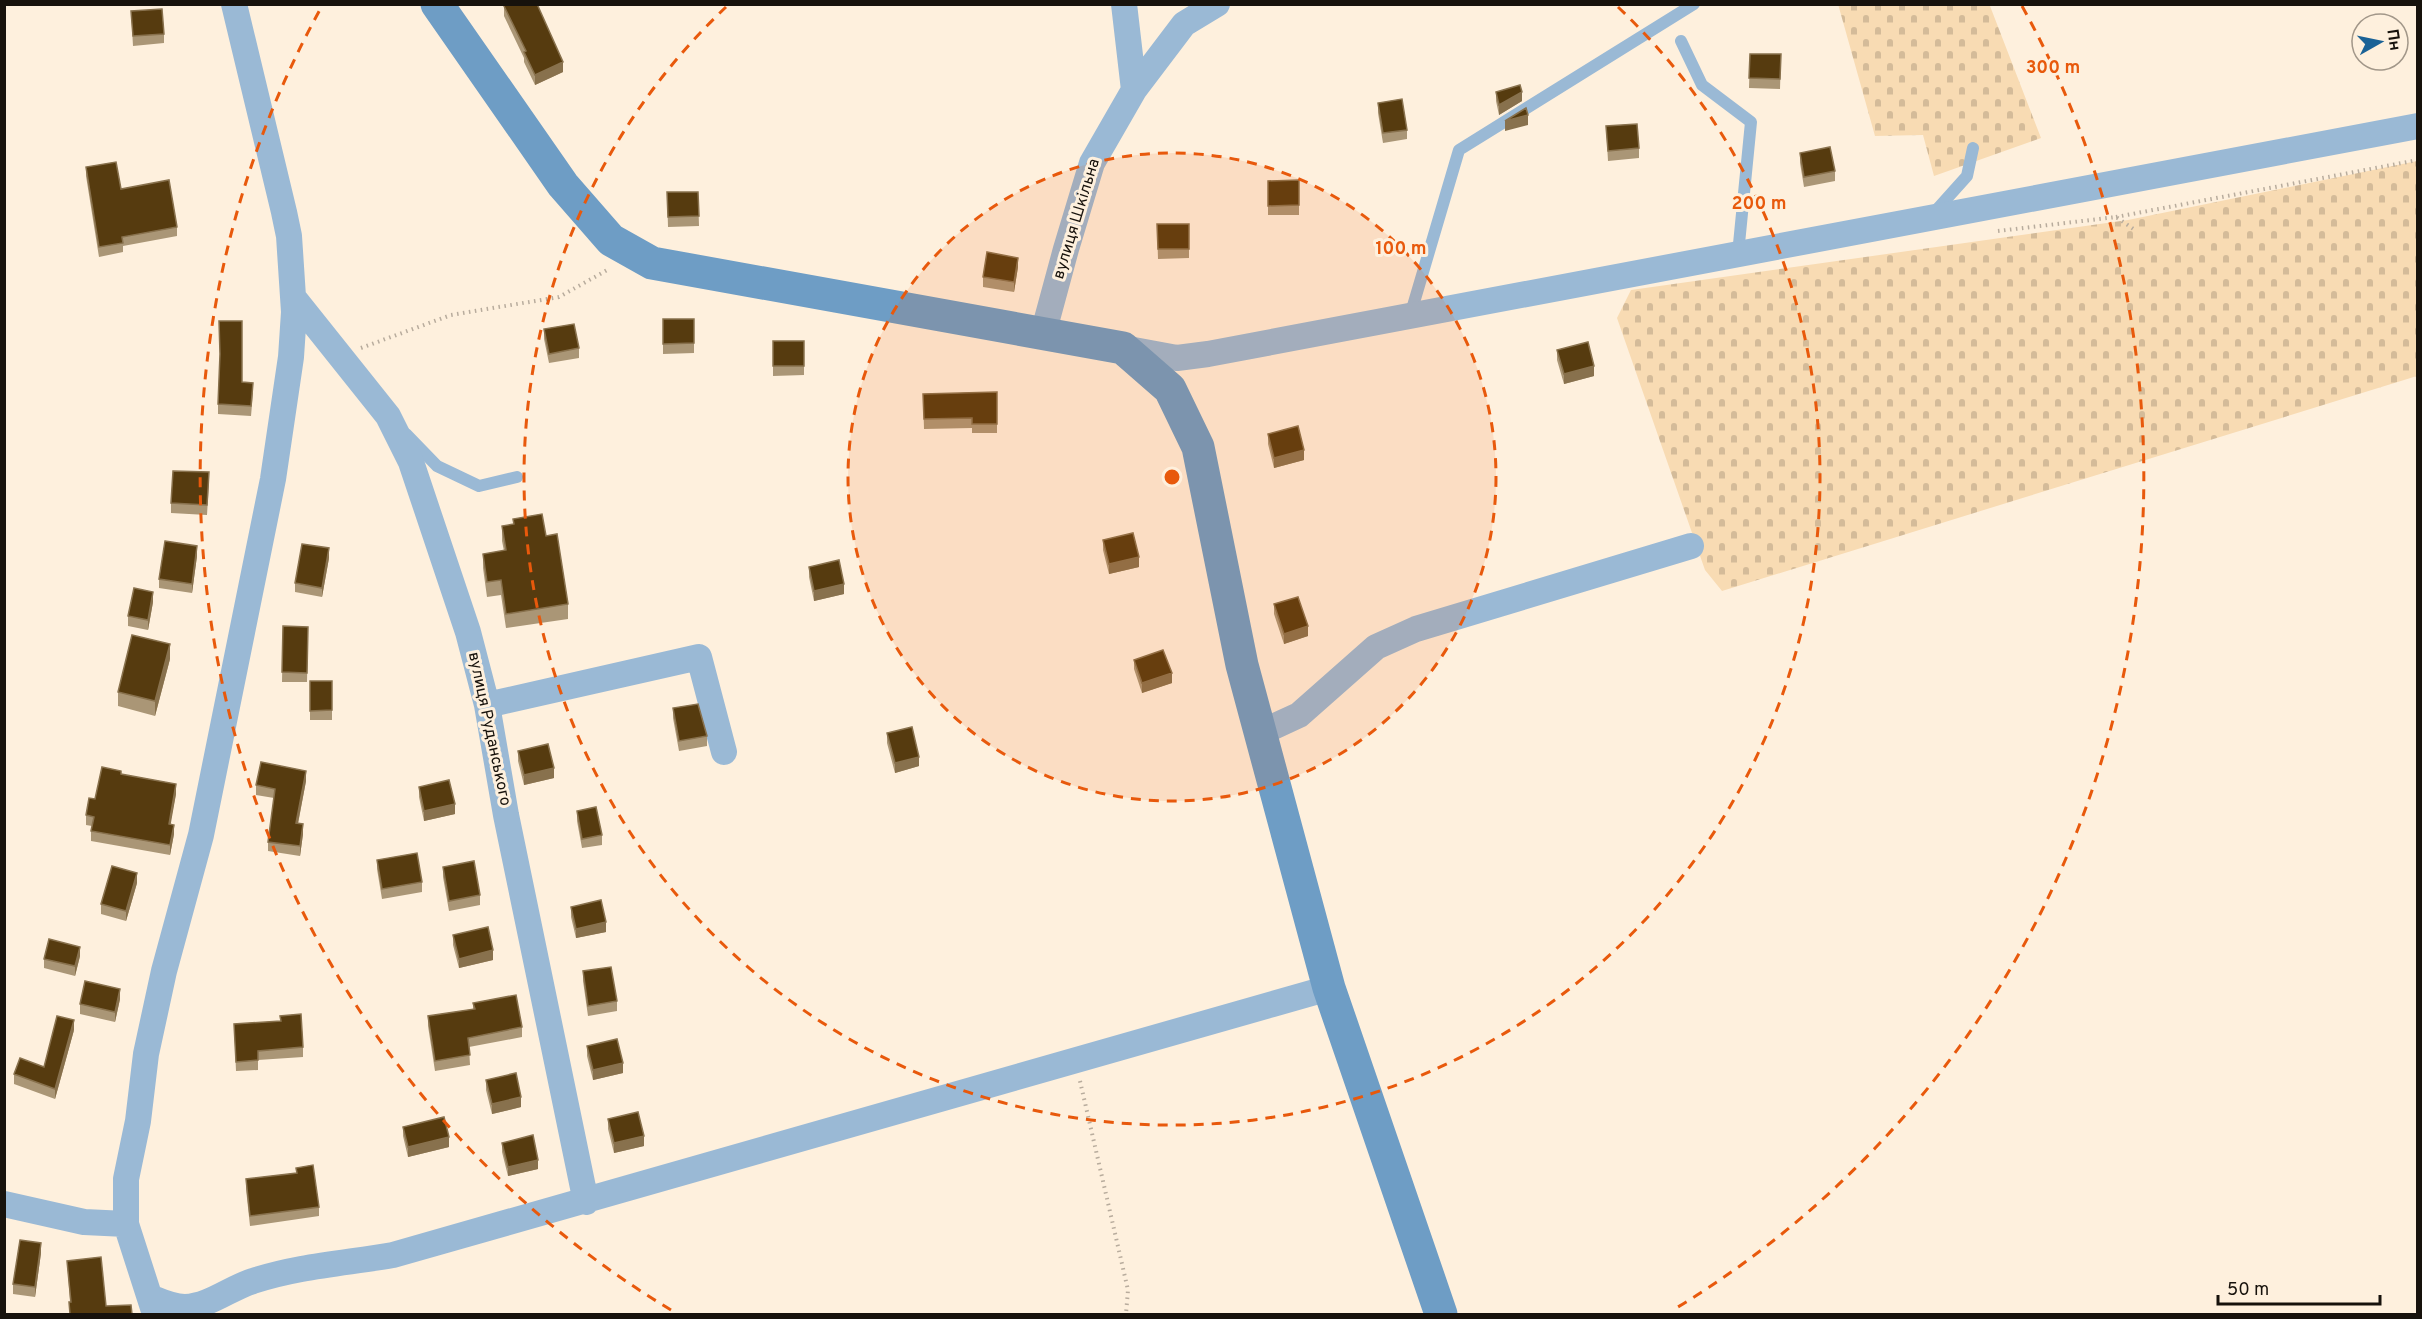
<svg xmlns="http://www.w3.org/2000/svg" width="2422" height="1319" viewBox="0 0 2422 1319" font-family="Overpass,sans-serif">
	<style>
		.cemetery { fill: url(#cemetery-stones) }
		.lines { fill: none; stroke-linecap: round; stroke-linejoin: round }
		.path { stroke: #b8ac9d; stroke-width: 4; stroke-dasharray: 1.5 4.5; stroke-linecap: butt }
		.lane { stroke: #9ab9d5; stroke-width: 12 }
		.street { stroke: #9ab9d5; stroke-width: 26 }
		.secondary { stroke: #6e9dc5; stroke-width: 33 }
		.wall { fill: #aa9676 }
		.shaded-wall { fill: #88714d }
		.building { fill: #563b0f; stroke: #88714d; stroke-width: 1.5 }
		.ring { fill: none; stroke: #e8590c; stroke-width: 3; stroke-dasharray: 10 8 }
		.labels { text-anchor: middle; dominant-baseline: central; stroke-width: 6; stroke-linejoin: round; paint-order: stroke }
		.street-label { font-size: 16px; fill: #17120c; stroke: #fef0dd }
		.centre { fill: #e8590c; stroke: #fef0dd; stroke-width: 3 }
		.ring-label { font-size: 18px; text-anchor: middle; font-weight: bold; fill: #e8590c; stroke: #fef0dd; stroke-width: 6; stroke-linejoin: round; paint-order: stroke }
	</style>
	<defs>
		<pattern id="cemetery-stones" width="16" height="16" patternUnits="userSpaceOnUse" patternTransform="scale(1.5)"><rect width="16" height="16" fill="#f8dbb3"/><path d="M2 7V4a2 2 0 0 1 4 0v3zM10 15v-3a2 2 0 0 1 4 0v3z" fill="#d4bb99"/></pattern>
	</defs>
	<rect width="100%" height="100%" fill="#fef0dd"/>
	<path class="cemetery" d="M1838,4L1993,5L1990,6L2041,138L1934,176L1923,135L1875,136Z
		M2417,161V376L1722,591L1705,570L1617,318L1631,290L2128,220Z"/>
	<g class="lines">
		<path class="path" d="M2116,217L2418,160
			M1998,231L2116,217L2135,230
			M361,348L451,315L559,297L609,269
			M1080,1081L1128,1290L1126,1314"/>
		<path class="lane" d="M1681,41L1702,85L1751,122L1738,254
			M1932,215L1967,176L1973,148
			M1410,316L1459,150L1694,4
			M406,434L437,466L479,486L517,477"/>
		<path class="street" d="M1124,4L1134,90
			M293,297L388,416L411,462L468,632L487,705L506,815L586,1202
			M1043,334L1066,249L1092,163L1134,90L1184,24L1217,4
			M1123,348L1177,358L1208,354L2418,126
			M487,705L699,657L724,752
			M1260,733L1299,715L1376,647L1416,629L1691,546
			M4,1204L84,1222L126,1224
			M150,1297C162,1302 172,1307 185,1307C210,1306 230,1288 253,1281C298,1266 347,1263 393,1255L1329,988
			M155,1314L126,1224V1179L138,1121L146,1054L164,971L201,835L273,479L291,357L294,312L289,236L284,212L234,4"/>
		<path class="secondary" d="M437,4L563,185L611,240L652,263L1123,348L1170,389L1198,447L1242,665L1329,988L1441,1314"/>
	</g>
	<path class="wall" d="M504,6L563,72L535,85L524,62V58L504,16Z
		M131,11L164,34V43L133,46Z
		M1750,54H1781L1780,89L1749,88Z
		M1496,92L1522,101L1499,115L1496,101Z
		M1378,103L1407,130V139L1383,143L1378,113Z
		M1606,126L1639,148V158L1608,161Z
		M1800,153L1835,171V181L1804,187L1800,163Z
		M86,167L121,189L177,227V236L123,246V252L99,257L86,176Z
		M1299,180V215H1268V181Z
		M667,192H698L699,226L668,227Z
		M1157,224H1189V258L1158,259Z
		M1018,267L1014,292L983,287V277Z
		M663,319H694V353L663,354Z
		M544,329L579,348V358L549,363L544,339Z
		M773,341H804V375L773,376Z
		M1557,350L1594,376L1564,384L1557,360Z
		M242,382L253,393L251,416L218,414V404Z
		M997,392V433H972V428L924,429L923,394Z
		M1268,434L1304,460L1274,468L1268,444Z
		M209,482L207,515L171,513V503Z
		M513,519L546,536L568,604V619L506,628L501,595L487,597L483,568V554L504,551L502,541V526L513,524Z
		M1103,540L1139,567L1109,574L1103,550Z
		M197,556L192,593L159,588V579Z
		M329,558L322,597L295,592V583Z
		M809,567L844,594L814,601L809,577Z
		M153,602L148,630L128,626V616Z
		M1274,604L1308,636L1284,644L1274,614Z
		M283,626L308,627L307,682H282Z
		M170,659L155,716L118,706V692Z
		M1134,660L1172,683L1142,693L1134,669Z
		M310,681H332V720H310Z
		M673,708L707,736V746L679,751L673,718Z
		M887,733L919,766L895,773L887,743Z
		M518,751L554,778L524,785L518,761Z
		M121,774L176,794L170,824L174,834L170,855L91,841V831L92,826L86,825V815L95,799Z
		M306,781L298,824L303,834L300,856L268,851V842L274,798L256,795V785Z
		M419,787L455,814L424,821L419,797Z
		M577,811L602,835V845L582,848L577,821Z
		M377,860L422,882V892L382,899L377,869Z
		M443,867L480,895V905L449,911L443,877Z
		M137,883L126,921L101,914V904Z
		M571,907L606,932L576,938L571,917Z
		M453,935L493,960L459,968L453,945Z
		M80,956L75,976L44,968V959Z
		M583,971L617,1001V1011L588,1016L583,981Z
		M120,999L115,1022L80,1014V1004Z
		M473,1003L522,1027V1037L469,1047L470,1065L435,1071L428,1026V1016L473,1009Z
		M234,1024L303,1047V1057L258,1060V1070L236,1071Z
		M74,1030L55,1099L14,1084V1074L44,1067Z
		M587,1046L623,1073L593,1080L587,1056Z
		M486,1080L521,1107L492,1114L486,1090Z
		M608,1119L644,1146L614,1153L608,1129Z
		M403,1127L449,1147L408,1157L403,1136Z
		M502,1143L538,1169L508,1176L502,1152Z
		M296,1168L319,1207V1216L250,1226L246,1189V1179L296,1173Z
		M41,1253L35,1297L13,1294V1284Z
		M67,1261L106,1306L70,1302Z"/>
	<path class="shaded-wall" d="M563,62V72L535,85V75Z
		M1522,92V101L1499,115V105Z
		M1528,115V125L1505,131V121Z
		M1018,258V267L1014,292V282Z
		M1594,366V376L1564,384V374Z
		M1304,450V460L1274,468V458Z
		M197,546V556L192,593V584Z
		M329,548V558L322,597V588Z
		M1139,557V567L1109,574V564Z
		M844,584V594L814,601V591Z
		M153,592V602L148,630V620Z
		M1308,626V636L1284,644V634Z
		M170,644V659L155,716V701Z
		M1172,673V683L1142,693V683Z
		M919,757V766L895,773V763Z
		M554,768V778L524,785V775Z
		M306,771V781L296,833V823Z
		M176,784V794L169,834V824Z
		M455,804V814L424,821V811Z
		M303,824V834L300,856V846Z
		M174,825V834L170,855V845Z
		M137,873V883L126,921V911Z
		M606,922V932L576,938V929Z
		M80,947V956L75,976V966Z
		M493,950V960L459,968V959Z
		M120,989V999L115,1022V1012Z
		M74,1020V1030L55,1099V1089Z
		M623,1063V1073L593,1080V1070Z
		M521,1097V1107L492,1114V1104Z
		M644,1136V1146L614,1153V1143Z
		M449,1137V1147L408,1157V1147Z
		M538,1160V1169L508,1176V1167Z
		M41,1243V1253L35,1297V1287Z"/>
	<path class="building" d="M507,4H537L563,62L535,75L524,52L526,51L504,6Z
		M162,9L164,34L133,36L131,11Z
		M1750,54H1781L1780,79L1749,78Z
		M1520,85L1522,92L1499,105L1496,92Z
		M1402,99L1407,130L1383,133L1378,103Z
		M1526,108L1528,115L1505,121Z
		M1637,124L1639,148L1608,151L1606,126Z
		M1830,147L1835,171L1804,177L1800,153Z
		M116,162L121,189L169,180L177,227L122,237L123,243L99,247L86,167Z
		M1299,180V205L1268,206V181Z
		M667,192H698L699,216L668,217Z
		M1157,224H1189V249H1158Z
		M987,252L1018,258L1014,282L983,277Z
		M663,319H694V343L663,344Z
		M219,321H242V382L253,383L251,406L218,404L220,354Z
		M574,324L579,348L549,354L544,329Z
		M773,341H804V366H773Z
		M1588,342L1594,366L1564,374L1557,350Z
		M997,392V424H972V418L924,419L923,394Z
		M1298,426L1304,450L1274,458L1268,434Z
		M173,471L209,472L207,505L171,503Z
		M542,514L546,536L557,534L568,604L506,614L501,580L487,582L483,554L506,550L502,526L514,524L513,519Z
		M1133,533L1139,557L1109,564L1103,540Z
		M165,541L197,546L192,584L159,579Z
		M302,544L329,548L322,588L295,583Z
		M839,560L844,584L814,591L809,567Z
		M134,588L153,592L148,620L128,616Z
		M1298,597L1308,626L1284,634L1274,604Z
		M283,626L308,627L307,673L282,672Z
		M132,635L170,644L155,701L118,692Z
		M1163,650L1172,673L1142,683L1134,660Z
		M310,681H332V710L310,711Z
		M698,704L707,736L679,741L673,708Z
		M912,727L919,757L895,763L887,733Z
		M548,744L554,768L524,775L518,751Z
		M261,762L306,771L296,823L303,824L300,846L268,842L275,789L256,785Z
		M102,767L121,771V774L176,784L169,824L174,825L170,845L91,831L94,817L86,815L89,798L95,799Z
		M449,780L455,804L424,811L419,787Z
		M596,807L602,835L582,839L577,811Z
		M417,853L422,882L382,889L377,860Z
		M474,861L480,895L449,901L443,867Z
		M112,866L137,873L126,911L101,904Z
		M601,900L606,922L576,929L571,907Z
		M488,927L493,950L459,959L453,935Z
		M49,939L80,947L75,966L44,959Z
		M611,967L617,1001L588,1006L583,971Z
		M85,981L120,989L115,1012L80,1004Z
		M516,995L522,1027L468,1038L470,1055L435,1061L428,1016L475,1009L473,1003Z
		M301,1014L303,1047L258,1051V1060L236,1062L234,1024L281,1021L280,1016Z
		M57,1016L74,1020L55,1089L14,1074L20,1058L44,1067Z
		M617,1039L623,1063L593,1070L587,1046Z
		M516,1073L521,1097L492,1104L486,1080Z
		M638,1112L644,1136L614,1143L608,1119Z
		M444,1117L449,1137L408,1147L403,1127Z
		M533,1135L538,1160L508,1167L502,1143Z
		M313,1165L319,1207L250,1216L246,1179L297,1173L296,1168Z
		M20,1240L41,1243L35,1287L13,1284Z
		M101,1257L106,1306L131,1305L132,1314H70L69,1302H71L67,1261Z"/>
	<circle cx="1172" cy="477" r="324" fill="#e8590c" fill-opacity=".12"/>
	<g class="ring">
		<circle cx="1172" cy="477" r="324"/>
		<path d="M1618 7A648 648 0 1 1 726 7"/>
		<path d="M671 1310A972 972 0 0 1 322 6M2022 6A972 972 0 0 1 1673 1310"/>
	</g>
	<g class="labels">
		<g class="street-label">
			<text transform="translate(1077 219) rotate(-73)">вулиця Шкільна</text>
			<text transform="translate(489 729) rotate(78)">вулиця Руданського</text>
		</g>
	</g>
	<circle cx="1172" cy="477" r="9" class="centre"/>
	<g class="ring-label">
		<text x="2053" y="73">300 m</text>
		<text x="1759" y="209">200 m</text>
		<text x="1401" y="254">100 m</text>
	</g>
	<rect width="2422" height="1319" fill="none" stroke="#17120c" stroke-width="12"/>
	<g transform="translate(2380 42) rotate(81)"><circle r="28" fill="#fef0dd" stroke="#a29789" stroke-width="1.5"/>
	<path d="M0-4.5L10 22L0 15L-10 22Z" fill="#1a6296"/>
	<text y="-9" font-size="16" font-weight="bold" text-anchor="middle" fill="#17120c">Пн</text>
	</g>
	<path d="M2218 1295v9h162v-9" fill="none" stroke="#17120c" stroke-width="3"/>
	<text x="2227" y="1295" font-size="18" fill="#17120c" stroke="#fef0dd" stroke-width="4.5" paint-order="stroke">50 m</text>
</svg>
